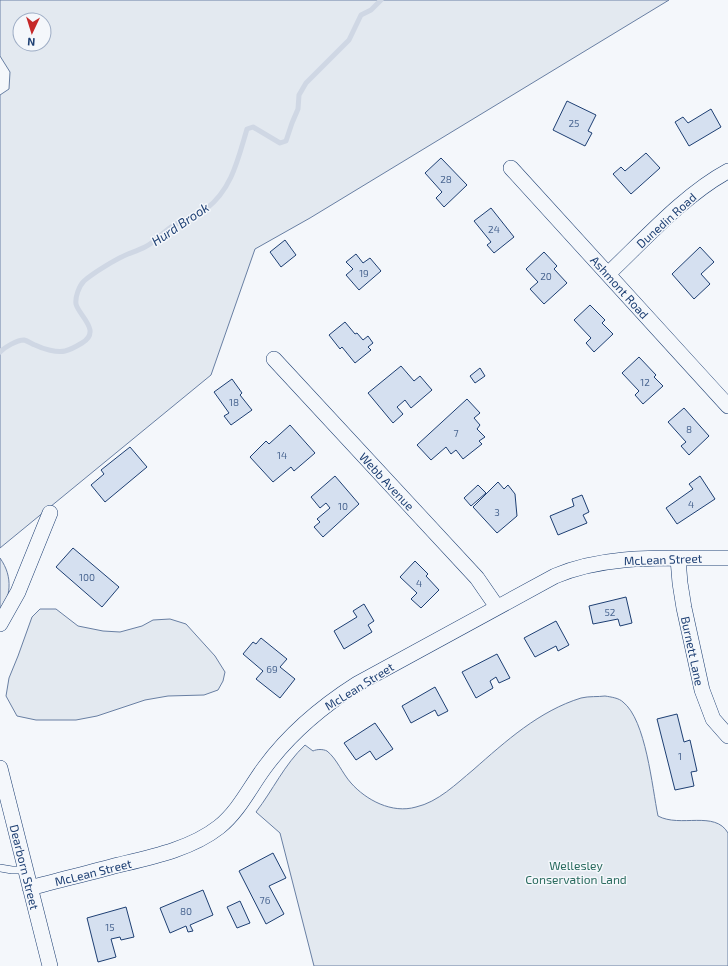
<svg xmlns="http://www.w3.org/2000/svg" width="728" height="966" viewBox="0 0 728 966" font-family="'Exo 2',sans-serif">
	<style>
		.green { fill: #e3e9f0; stroke: #687fa3; fill-rule: evenodd }
		.lines { fill: none; stroke-linecap: round; stroke-linejoin: round }
		.stream { stroke: #cfd7e4; stroke-width: 5 }
		.building { fill: #d5e0f0; stroke: #1d3f73 }
		.service-casing { stroke: #1d3f73; stroke-width: 8 }
		.minor-casing { stroke: #1d3f73; stroke-width: 16 }
		.service { stroke: #f4f7fb; stroke-width: 7 }
		.minor { stroke: #f4f7fb; stroke-width: 15 }
		.labels { text-anchor: middle; dominant-baseline: central; stroke-width: 3; stroke-linejoin: round; paint-order: stroke }
		.number-label { font-size: 10px; fill: #4b6792 }
		.street-label { font-size: 12px; fill: #1d3f73; stroke: #f4f7fb }
		.park-label { font-size: 12px; fill: #2c6c60; stroke: #f4f7fb }
		.water-label { font-size: 13px; font-style: italic; fill: #1d3f73; stroke: #f4f7fb }
	</style>
	<rect width="100%" height="100%" fill="#f4f7fb"/>
	<path class="green" d="M0,0H669L310,218L255,249L211,375L0,548V95L9,89L10,72L0,56ZM20,20H44V44H20Z
		M0,558C14,578 10,596 0,617Z
		M40,609H56L78,626L103,631L120,632L142,626L153,620L170,619L186,624L215,656L225,672L223,681L218,690L204,695L168,696L145,700L97,716L76,720H36L17,716L6,696L9,678L18,656L32,617Z
		M605,696C611,697 619,698 623,702C646,720 652,787 658,816C680,828 715,810 728,833V966H314L280,833L256,812C273,790 284,765 305,745L313,751C317,749 323,749 327,751C337,759 342,773 351,783C366,800 392,814 416,807C438,802 456,784 473,770C506,741 539,711 581,698C589,696 598,697 605,696Z"/>
	<g class="lines">
		<path class="stream" d="M0,352C5,347 17,340 24,340C28,341 32,344 35,345C43,349 57,353 65,351C70,350 77,346 82,343C102,331 79,316 76,304C75,297 79,286 84,281C93,273 116,259 128,254C133,252 139,250 145,247C155,242 162,233 171,227C182,220 195,217 206,209C232,189 238,159 247,129L253,127L280,143L286,141L292,123L298,109L299,95L306,83L349,40L361,15L371,10L381,0"/>
	</g>
	<path class="building" d="M567,101L596,115L588,131L592,133L585,146L553,130Z
		M711,109L721,127L689,146L675,122L683,117L688,123Z
		M646,153L660,168L631,194L613,174L621,167L625,171Z
		M441,158L467,185L444,207L436,198L442,192L425,173Z
		M491,208L514,237L494,253L487,245L491,242L474,221Z
		M285,240L296,255L281,267L270,252Z
		M700,247L714,262L701,274L710,284L694,299L672,274Z
		M544,252L557,266L554,269L567,283L544,304L530,289L538,282L526,269Z
		M356,254L363,263L370,258L381,271L359,290L346,275L353,269L346,262Z
		M590,305L605,320L602,323L613,334L594,352L586,343L591,338L574,320Z
		M345,322L355,334L357,333L363,340L368,336L373,343L368,347L371,350L355,363L342,347L340,349L329,335Z
		M639,357L656,375L654,377L663,386L643,404L635,395L639,391L622,373Z
		M401,366L414,381L420,376L432,390L411,408L405,400L397,407L403,414L393,423L368,393Z
		M480,368L485,376L475,383L470,376Z
		M232,379L242,393L240,395L252,410L231,425L224,416L229,413L214,392Z
		M467,399L480,413L474,418L480,425L477,429L485,437L479,441L482,444L463,459L456,450L451,454L446,447L431,460L417,445Z
		M684,408L709,436L689,455L681,446L686,442L668,422Z
		M290,425L315,453L294,471L291,467L273,482L250,457L266,441L269,444Z
		M130,447L147,467L105,502L91,485L104,474L101,470Z
		M335,476L359,504L323,537L314,527L320,522L317,519L330,508L326,503L320,508L311,497Z
		M700,476L715,499L677,524L666,508L693,489L689,484Z
		M498,482L504,489L508,485L515,494L517,516L497,533L473,507Z
		M478,485L486,493L471,506L464,498Z
		M582,495L589,512L583,515L587,523L558,535L550,516L574,506L572,499Z
		M73,548L119,587L102,607L56,567Z
		M415,561L428,574L426,576L439,590L421,608L411,599L417,593L400,577Z
		M626,597L632,623L620,626L618,619L593,624L589,606Z
		M364,604L374,621L368,625L372,632L344,649L334,631L357,617L353,611Z
		M556,621L569,645L558,651L556,646L535,657L524,638Z
		M261,638L287,659L280,667L295,679L280,698L256,679L263,671L243,654L253,642L256,644Z
		M497,654L510,678L499,683L496,677L490,681L493,688L476,698L462,672Z
		M435,687L448,711L438,716L435,710L411,723L402,706Z
		M677,714L684,742L690,740L697,771L691,772L694,786L675,790L657,719Z
		M375,723L393,749L376,760L370,751L356,760L344,743Z
		M273,853L286,878L269,886L284,914L266,924L239,871Z
		M203,890L213,915L190,925L193,931L188,932L186,926L170,933L160,908Z
		M240,901L250,923L237,928L227,907Z
		M126,907L134,937L121,940L120,937L111,939L116,957L98,962L87,918Z"/>
	<g class="lines">
		<defs>
			<path id="service" d="M0,868L12,870H25"/>
			<path id="minor" d="M511,168L728,406
				M608,274C644,240 685,194 728,171
				M274,359L477,578L497,607
				M678,559L680,583L684,608L702,690L713,719L728,736
				M0,624L18,592L50,513
				M0,768L50,966
				M30,888C59,880 89,873 118,865C152,857 191,849 219,827C239,811 250,787 265,767C290,733 321,707 357,684L555,576C609,553 671,559 728,558"/>
		</defs>
		<use href="#service" class="service-casing"/>
		<use href="#minor" class="minor-casing"/>
		<use href="#service" class="service"/>
		<use href="#minor" class="minor"/>
	</g>
	<g class="labels">
		<g class="number-label">
			<text x="574" y="123">25</text>
			<text x="446" y="179">28</text>
			<text x="494" y="229">24</text>
			<text x="364" y="273">19</text>
			<text x="546" y="276">20</text>
			<text x="645" y="382">12</text>
			<text x="234" y="402">18</text>
			<text x="689" y="429">8</text>
			<text x="456" y="433">7</text>
			<text x="282" y="455">14</text>
			<text x="691" y="504">4</text>
			<text x="343" y="506">10</text>
			<text x="497" y="512">3</text>
			<text x="87" y="577">100</text>
			<text x="419" y="583">4</text>
			<text x="610" y="612">52</text>
			<text x="272" y="669">69</text>
			<text x="680" y="756">1</text>
			<text x="265" y="900">76</text>
			<text x="186" y="911">80</text>
			<text x="110" y="927">15</text>
		</g>
		<g class="street-label">
			<text transform="translate(666 220) rotate(-42)">Dunedin Road</text>
			<text transform="translate(620 287) rotate(48)">Ashmont Road</text>
			<text transform="translate(387 481) rotate(47)">Webb Avenue</text>
			<text transform="translate(663 559) rotate(-2)">McLean Street</text>
			<text transform="translate(693 651) rotate(78)">Burnett Lane</text>
			<text transform="translate(359 686) rotate(-32)">McLean Street</text>
			<text transform="translate(25 867) rotate(76)">Dearborn Street</text>
			<text transform="translate(93 872) rotate(-14)">McLean Street</text>
		</g>
		<g class="park-label">
			<text x="576" y="865">Wellesley<tspan x="576" dy="14">Conservation Land</tspan></text>
		</g>
		<g class="water-label">
			<text transform="translate(180 224) rotate(-34)">Hurd Brook</text>
		</g>
	</g>
	<g transform="translate(32 32) rotate(184)"><circle r="19" fill="#f4f7fb" stroke="#9eadc5"/>
	<path d="M0-3L7 15L0 10L-7 15Z" fill="#c62828"/>
	<text y="-6" font-size="11" font-weight="bold" text-anchor="middle" fill="#1d3f73">N</text>
	</g>
</svg>
